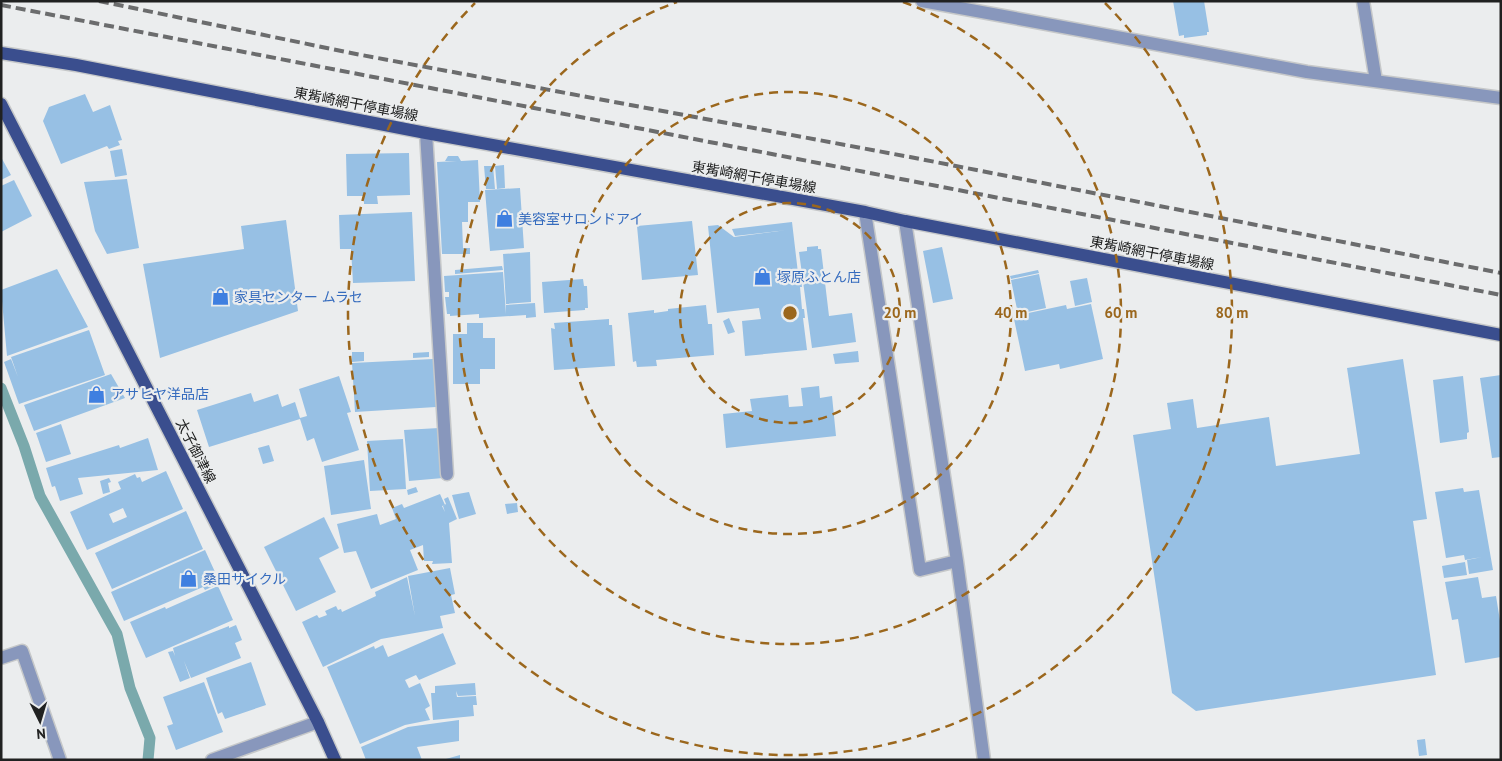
<svg xmlns="http://www.w3.org/2000/svg" width="1502" height="761" viewBox="0 0 1502 761" font-family="'PT Sans','Noto Sans JP',sans-serif">
	<style>
		.lines { fill: none; stroke-linecap: round; stroke-linejoin: round }
		.stream { stroke: #7aa9ac; stroke-width: 11 }
		.building { fill: #97c0e4; fill-rule: evenodd }
		.minor-casing { stroke: #c6c8c9; stroke-width: 15 }
		.major-casing { stroke: #c6c8c9; stroke-width: 15 }
		.minor { stroke: #8897bc; stroke-width: 12 }
		.major { stroke: #3a4e8e; stroke-width: 12 }
		.rail { stroke: #6b6c6d; stroke-width: 4; stroke-dasharray: 10 5; stroke-linecap: butt }
		.ring { fill: none; stroke: #9b671d; stroke-width: 2.5; stroke-dasharray: 9 6 }
		.labels { text-anchor: middle; dominant-baseline: central; stroke-width: 4.5; stroke-linejoin: round; paint-order: stroke }
		.street-label { font-size: 14px; fill: #202121; stroke: #ebedee }
		.shop-label { font-size: 14px; fill: #366cbe; stroke: #ebedee; text-anchor: start }
		.centre { fill: #9b671d; stroke: #ebedee; stroke-width: 2.5 }
		.ring-label { font-size: 15px; text-anchor: middle; font-weight: bold; fill: #9b671d; stroke: #ebedee; stroke-width: 4.5; stroke-linejoin: round; paint-order: stroke }
	</style>
	<rect width="100%" height="100%" fill="#ebedee"/>
	<g class="lines">
		<path class="stream" d="M1,388L24,446L40,496L117,634L130,688L150,738L148,760"/>
	</g>
	<path class="building" d="M1173,1H1204L1209,32H1207V35L1184,38V35L1179,36Z
		M85,94L93,112L110,105L122,140L118,141L120,145L109,149L107,146L61,164L43,121L49,107Z
		M122,149L127,175L115,177L110,151Z
		M409,153L410,195L377,196L378,204H364V196H347L346,154Z
		M448,156H458L461,161L478,160L480,202H468V222H462L463,248H470V254H442L437,162L457,161H445Z
		M1,157L11,175L1,180Z
		M504,165L505,188L497,189L495,166Z
		M484,166H493L495,189H486Z
		M127,179L139,248L107,254L95,231L84,182Z
		M14,180L32,216L1,232V186Z
		M520,188L524,248L490,251L485,190Z
		M412,212L415,281L353,283L351,249H340L339,215Z
		M286,220L298,311L160,358L143,264L244,249L241,226Z
		M692,221L698,275L642,280L637,226Z
		M792,222L798,273H800L802,287H800L802,309H804L805,318H803L807,350L745,356L742,321L761,319L759,308L717,313L708,226L718,225L734,237L787,230L735,236L732,229Z
		M818,246V249H821L829,316L852,313L856,342L812,348L799,252L807,251V247Z
		M942,247L953,299L933,303L923,251Z
		M530,252L531,302L506,304L503,254Z
		M502,266L503,270L455,274V270Z
		M57,269L88,327L7,356L1,290Z
		M1038,270L1039,273L1011,279L1010,276Z
		M503,272L506,314V305L535,303L536,317L526,318V315L479,318V314L450,316V314H447L445,297H449V292H445L444,276Z
		M1039,274L1046,308L1018,314L1011,280Z
		M1087,278L1092,302L1075,306L1070,281Z
		M583,279L584,286H587L588,308H585V310L544,313L542,282Z
		M1091,304L1103,359L1060,369L1059,364L1025,371L1014,319L1020,318L1019,315L1066,305L1067,309Z
		M706,305L708,324H712L714,355L656,360L657,366L637,367L636,361L633,362L628,313L654,310V313L668,311V309Z
		M729,318L735,332L728,334L723,321Z
		M609,319V325H612L615,366L554,370L551,328L555,329L554,323Z
		M467,323H483V338H495V369H480V384H453V334H467Z
		M89,330L105,375L19,404L4,362L11,359L18,377L11,357Z
		M858,351L859,362L835,364L833,354Z
		M352,352H364V361L352,362Z
		M429,352V357L413,358V353Z
		M433,359L436,407L355,412L352,363Z
		M1403,359L1427,519L1413,521L1436,675L1196,711L1172,693L1133,435L1171,429L1167,403L1193,399L1197,428L1269,417L1276,466L1360,454L1347,368Z
		M111,374L125,398L34,431L24,405Z
		M1501,375V457L1492,458L1480,378Z
		M339,376L351,412L347,413L359,450L322,462L314,438L307,441L300,419L209,447L197,410L251,393L254,402L278,394L282,407L295,402L300,418L307,416L299,389Z
		M1463,376L1469,432L1467,433V439L1440,443L1433,380Z
		M819,386L820,398L832,396L836,436L726,448L723,414L752,411L750,399L788,395L789,407L803,406L801,388Z
		M61,424L71,454L46,462L36,433Z
		M439,428L443,478L409,481L404,430Z
		M148,438L158,470L78,478L83,494L60,501L55,486L52,487L46,468L119,445L120,448Z
		M403,439L406,489L370,491L367,441Z
		M269,445L274,461L263,464L258,448Z
		M364,460L371,509L331,515L324,466Z
		M166,471L183,509L87,550L70,512L121,489L118,482L135,474L137,478L140,477L142,482ZM123,508L127,517L113,523L109,514Z
		M109,478L111,482L108,483L110,492L103,494L100,481Z
		M416,487L418,492L408,495L407,490Z
		M1463,488L1464,492L1479,490L1493,570L1469,574L1467,560L1482,557L1465,560L1464,555L1446,558L1435,492Z
		M469,492L476,514L459,519L452,495Z
		M440,494L445,505L442,506L445,512L443,506L446,504L444,499L448,497L457,519L449,523L452,563L432,564L433,561H424L423,545L410,550L418,570L371,589L356,551L344,553L337,524L377,514L380,525L396,519L392,508L402,504L404,508Z
		M517,503L518,512L507,514L505,504Z
		M186,511L203,549L112,589L95,553Z
		M324,517L339,548L319,558L336,592L296,611L264,547Z
		M205,550L220,583L205,590L203,587L124,621L111,592Z
		M1465,562L1467,575L1444,578L1442,566Z
		M450,568L455,594L451,595L455,613L440,616L443,628L381,639L323,667L302,622L317,615L319,618L327,615L325,611L336,606L338,610L341,609L342,612L376,596L375,592L407,577L415,616L408,576Z
		M1478,577L1482,598L1496,596L1501,627V657L1465,663L1458,619L1452,620L1445,582Z
		M218,586L233,620L146,658L130,622L165,607L166,609Z
		M236,625L242,640L235,643L241,658L191,678L184,661L190,678L180,682L168,652L173,651L175,656L173,648L229,626V628Z
		M443,633L456,664L419,680L416,675L405,680L409,688L420,683L430,706L425,709L430,720L405,725L360,744L327,667L374,646L375,649L383,645L388,657Z
		M251,662L266,705L225,719L222,712L218,714L206,678Z
		M204,682L223,732L176,750L167,726L173,724L163,697Z
		M475,683L476,695L458,696L456,691L457,697L476,696L477,705H473L474,716L433,720L431,693H435V686Z
		M459,720V741L417,747L422,760H366L361,747L408,727Z
		M1425,739L1427,755L1419,756L1417,740Z
		M460,755V760H446V759Z"/>
	<g class="lines">
		<defs>
			<path id="minor" d="M922,1L1307,72L1501,98
				M1363,1L1376,81
				M426,133L447,474
				M865,212L920,570L957,561
				M905,221L957,561L984,760
				M1,658L22,651L60,760
				M212,760L318,722"/>
			<path id="major" d="M1,53L76,65L426,133L865,212L905,221L1501,335
				M1,104L318,722L335,760"/>
		</defs>
		<use href="#minor" class="minor-casing"/>
		<use href="#major" class="major-casing"/>
		<use href="#minor" class="minor"/>
		<use href="#major" class="major"/>
		<path class="rail" d="M99,1L356,54L910,157L1501,273
			M1,5L1501,295"/>
	</g>
	<g class="ring">
		<circle cx="790" cy="313" r="110"/>
		<circle cx="790" cy="313" r="221"/>
		<path d="M903 2A331 331 0 1 1 677 2"/>
		<path d="M1105 3A442 442 0 1 1 475 3"/>
	</g>
	<defs>
		<symbol id="shop-bare" viewBox="-9 -9 18 18"><path d="M-5-2.5h2.3a2.7 3.5 0 0 1 5.4 0H5L5.5 6h-11ZM-1.5-2.5h3a1.5 2.3 0 0 0-3 0Z" fill="#3f7fe0" stroke="#ebedee" stroke-width="2.5" paint-order="stroke"/></symbol>
	</defs>
	<g fill-rule="evenodd">
		<use href="#shop-bare" x="492" y="206" width="25" height="25"/>
		<use href="#shop-bare" x="750" y="264" width="25" height="25"/>
		<use href="#shop-bare" x="208" y="284" width="25" height="25"/>
		<use href="#shop-bare" x="84" y="382" width="25" height="25"/>
		<use href="#shop-bare" x="176" y="566" width="25" height="25"/>
	</g>
	<g class="labels">
		<g class="street-label">
			<text transform="translate(356 104) rotate(11)">東觜崎網干停車場線</text>
			<text transform="translate(754 177) rotate(10)">東觜崎網干停車場線</text>
			<text transform="translate(1152 253) rotate(11)">東觜崎網干停車場線</text>
			<text transform="translate(196 451) rotate(63)">太子御津線</text>
		</g>
		<g class="shop-label">
			<text x="518" y="219">美容室サロンドアイ</text>
			<text x="777" y="277">塚原ふとん店</text>
			<text x="234" y="297">家具センター ムラセ</text>
			<text x="111" y="394">アサヒヤ洋品店</text>
			<text x="203" y="579">桑田サイクル</text>
		</g>
	</g>
	<circle cx="790" cy="313" r="8" class="centre"/>
	<g class="ring-label">
		<text x="900" y="318">20 m</text>
		<text x="1011" y="318">40 m</text>
		<text x="1121" y="318">60 m</text>
		<text x="1232" y="318">80 m</text>
	</g>
	<rect width="1502" height="761" fill="none" stroke="#202121" stroke-width="5"/>
	<g transform="translate(40 721) rotate(175)" stroke="#ebedee" stroke-width="4" paint-order="stroke">
	<path d="M0-4L9 19L0 12L-9 19Z" fill="#202121"/>
	<text y="-8" font-size="14" font-weight="bold" text-anchor="middle" fill="#202121">N</text>
	</g>
</svg>
